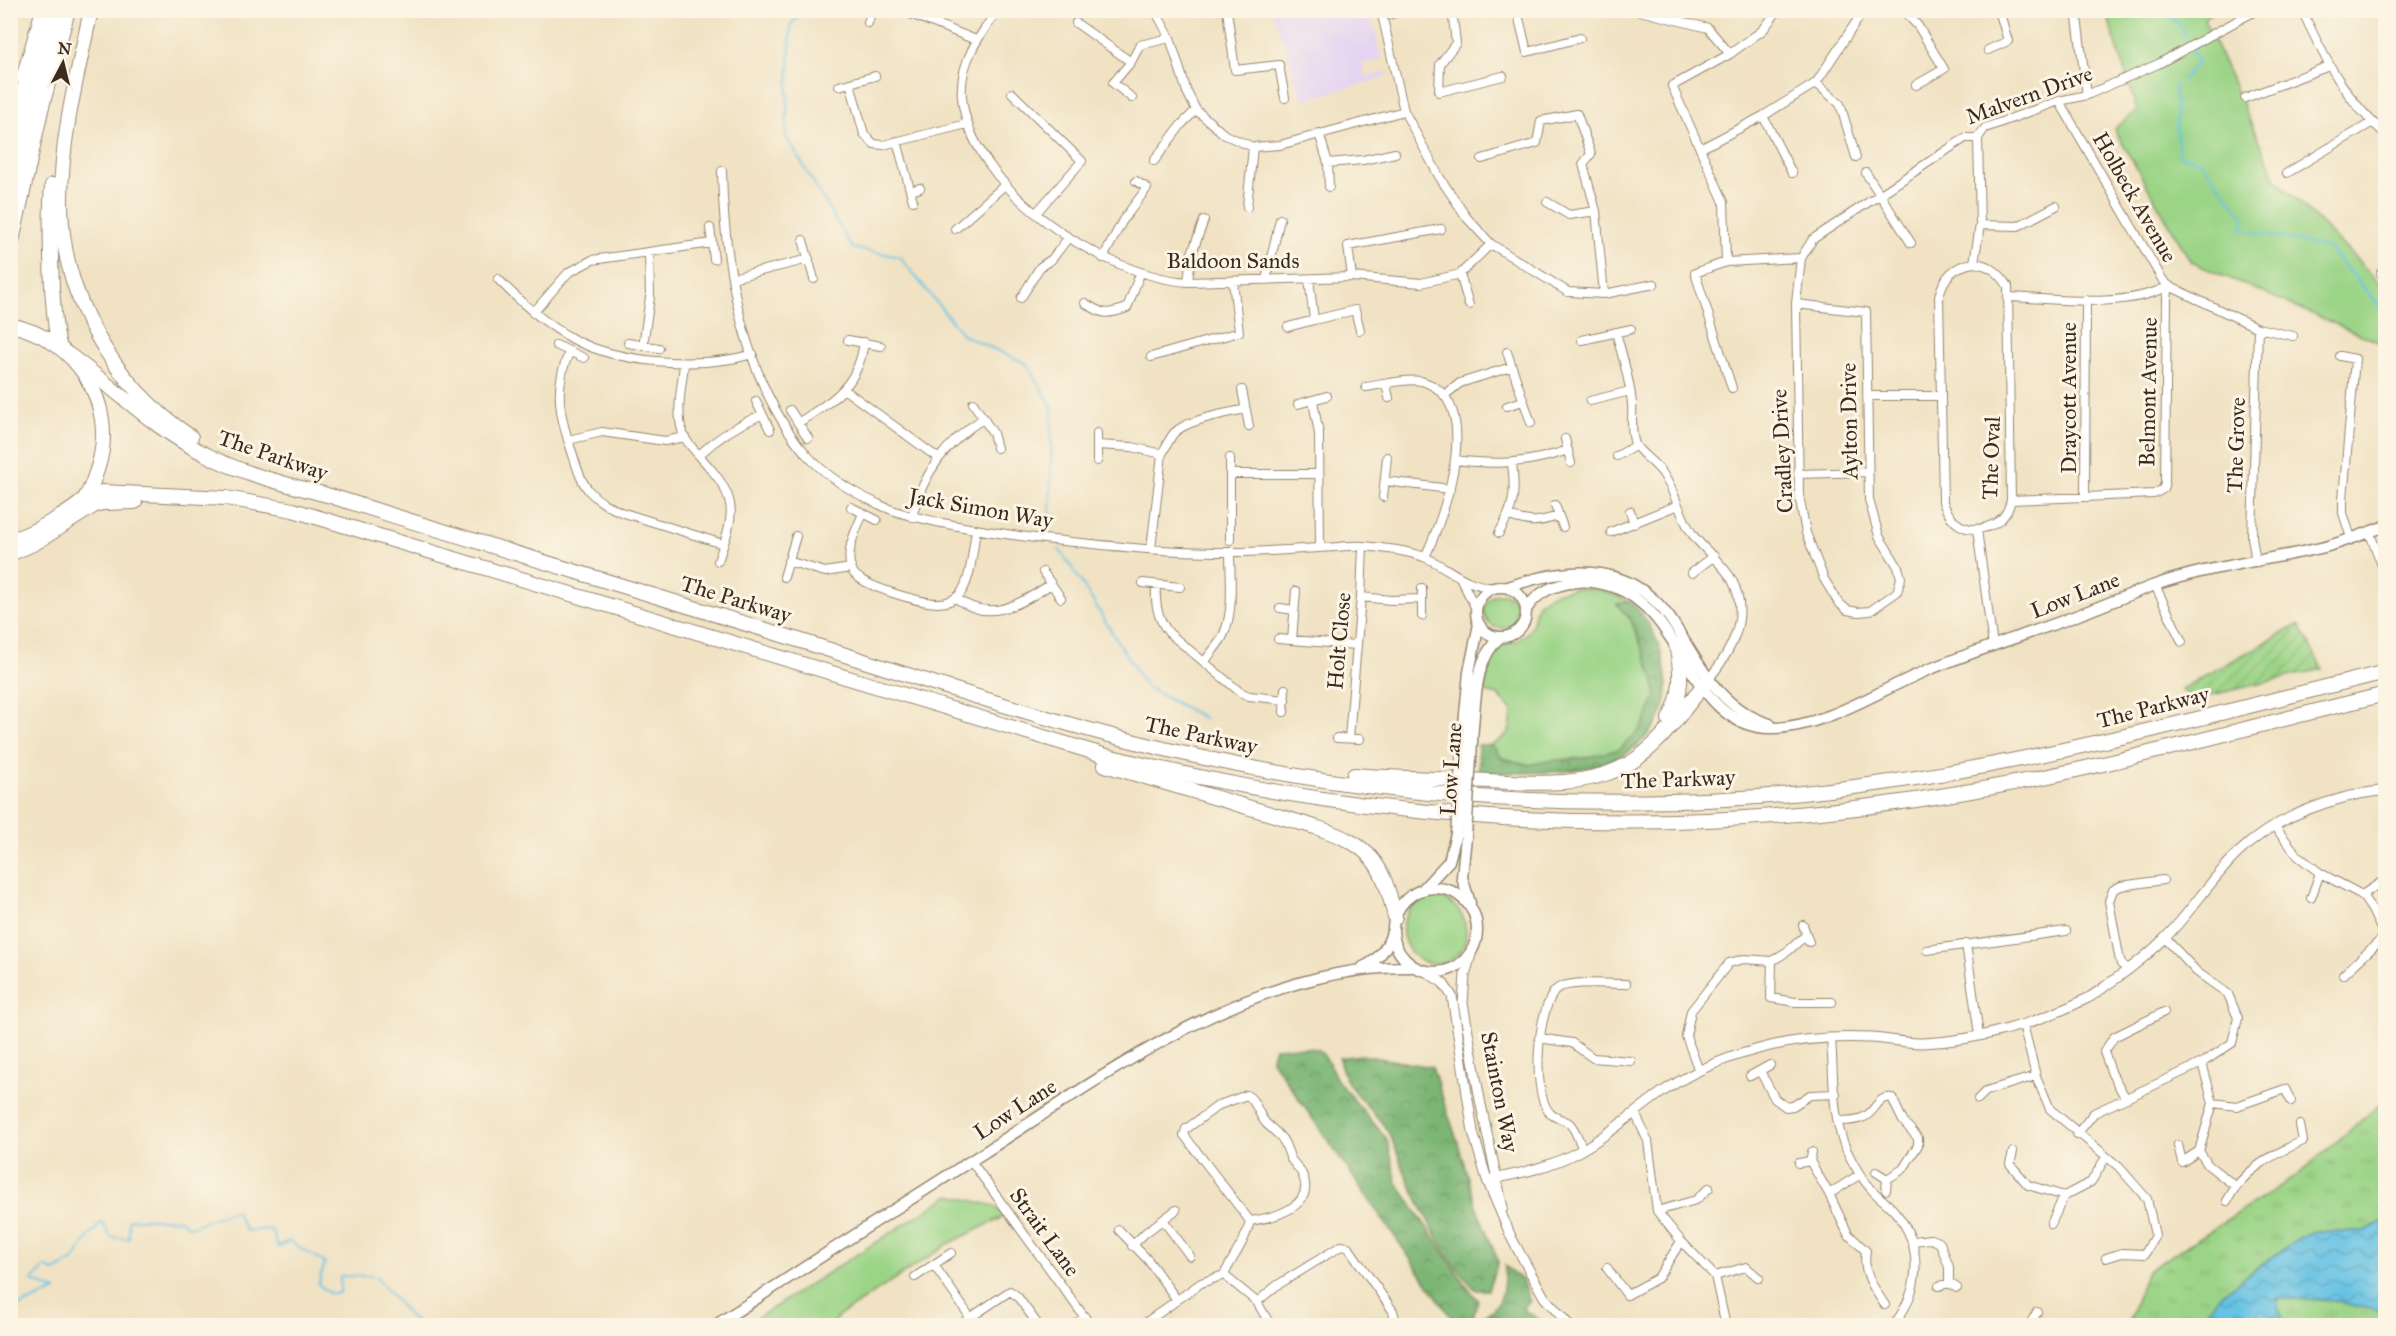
<svg xmlns="http://www.w3.org/2000/svg" width="2396" height="1336" viewBox="0 0 2396 1336" font-family="'IM FELL Great Primer',serif">
	<style>
		.built { fill: #e4d3f2 }
		.grass { fill: #9bd487; stroke: #6b7f52; stroke-width: 1.5 }
		.forest { fill: url(#forest-crowns); stroke: #5c7049; stroke-width: 1.5 }
		.park { fill: url(#park-tufts); stroke: #6b7f52; stroke-width: 1.5 }
		.garden { fill: url(#garden-furrows); stroke: #6b7f52; stroke-width: 1.5 }
		.water { fill: url(#water-waves); stroke: #507681; stroke-width: 1.5 }
		.lines { fill: none; stroke-linecap: round; stroke-linejoin: round }
		.stream { stroke: #66c3e4; stroke-width: 2 }
		.minor-casing { stroke: #968670; stroke-width: 10 }
		.tertiary-casing { stroke: #968670; stroke-width: 11 }
		.secondary-casing { stroke: #968670; stroke-width: 13 }
		.trunk-casing { stroke: #968670; stroke-width: 16 }
		.minor { stroke: #fff; stroke-width: 8 }
		.tertiary { stroke: #fff; stroke-width: 9 }
		.secondary { stroke: #fff; stroke-width: 10 }
		.trunk { stroke: #fff; stroke-width: 14 }
		.secondary-bridge-casing { stroke: #968670; stroke-width: 13; stroke-linecap: butt }
		.secondary-bridge { stroke: #fff; stroke-width: 10 }
		.labels { text-anchor: middle; dominant-baseline: central; stroke-width: 6; stroke-linejoin: round; paint-order: stroke }
		.street-label { font-size: 22px; fill: #3b2a1e; stroke: #fcf5e5 }
	</style>
	<defs>
		<pattern id="forest-crowns" width="20" height="18" patternUnits="userSpaceOnUse" patternTransform="scale(1.5)"><rect width="20" height="18" fill="#7cb674"/><path d="M2 6a3 3 0 1 1 6 0M12 15a3 3 0 1 1 6 0" fill="none" stroke="#67945f"/></pattern>
		<pattern id="park-tufts" width="24" height="20" patternUnits="userSpaceOnUse" patternTransform="scale(1.5)"><rect width="24" height="20" fill="#9bd487"/><path d="M3 7l-1-3M5 7V3M7 7l1-3M15 17l-1-3M17 17v-4M19 17l1-3" fill="none" stroke="#86b674"/></pattern>
		<pattern id="garden-furrows" width="10" height="10" patternUnits="userSpaceOnUse" patternTransform="scale(1.5)"><rect width="10" height="10" fill="#9bd487"/><path d="M-1 1l2-2M0 10L10 0M9 11l2-2" fill="none" stroke="#86b674"/></pattern>
		<pattern id="water-waves" width="16" height="10" patternUnits="userSpaceOnUse" patternTransform="scale(1.5)"><rect width="16" height="10" fill="#66c3e4"/><path d="M0 5q4-4 8 0t8 0" fill="none" stroke="#559fb8"/></pattern>
	</defs>
	<rect width="100%" height="100%" fill="#fcf5e5"/>
	<filter id="ink" filterUnits="userSpaceOnUse"><feTurbulence type="fractalNoise" baseFrequency=".0167" numOctaves="2"/><feDisplacementMap in="SourceGraphic" scale="12" xChannelSelector="R" yChannelSelector="G"/><feConvolveMatrix kernelMatrix="1 2 1 2 8 2 1 2 1" color-interpolation-filters="sRGB"/></filter>
	<filter id="wash" filterUnits="userSpaceOnUse"><feTurbulence type="fractalNoise" baseFrequency=".008" numOctaves="4" result="noise"/><feDisplacementMap in="SourceGraphic" scale="24" xChannelSelector="R" yChannelSelector="G"/><feGaussianBlur stdDeviation="1.35" result="paint"/><feColorMatrix in="noise" values="0 0 0 0 0 0 0 0 0 0 0 0 0 0 0 0 0 1.4 0 .05"/><feComposite in="paint" operator="in"/></filter>
	<g filter="url(#wash)">
		<rect width="100%" height="100%" fill="#f0e2c3"/>
		<path class="built" d="M1272,11H1370L1381,59L1362,64L1365,77L1386,72L1387,77L1303,100Z"/>
		<path class="grass" d="M2106,11H2215L2204,19L2276,179L2385,288V345L2191,262L2114,129L2137,110Z
			M1577,588L1601,590L1629,601L1617,605L1631,620L1653,676L1656,697L1641,729L1620,749L1586,758L1546,761L1530,765L1502,758L1492,745C1511,734 1511,732 1512,710L1498,695L1484,692L1489,667L1500,646C1512,643 1526,639 1531,627C1535,620 1533,611 1538,604C1547,593 1564,590 1577,588Z
			M1484 611a17 17 0 1 1 34 0a17 17 0 1 1-34 0Z
			M1427,896C1473,894 1482,962 1435,964C1427,964 1420,962 1414,956C1394,934 1402,909 1427,896Z
			M950,1195L994,1206L1005,1216L948,1244L839,1316L830,1325H746Z"/>
		<path class="forest" d="M1629,601C1650,618 1663,649 1666,677C1669,694 1666,709 1656,724C1619,782 1539,771 1479,773L1478,745H1492L1502,758L1530,765L1546,761L1586,758L1620,749L1641,729L1656,697L1653,676L1631,620L1617,604Z
			M1293,1047L1318,1049L1328,1061L1337,1080L1387,1139L1397,1183L1467,1287L1478,1300L1473,1317L1464,1325L1457,1324L1448,1313L1271,1059L1275,1048Z
			M1361,1055L1432,1067L1458,1143L1475,1203L1498,1261L1488,1290H1476C1443,1257 1422,1210 1403,1168C1397,1154 1393,1137 1384,1126C1366,1100 1345,1092 1339,1058Z
			M1505,1266L1522,1280L1530,1302L1522,1309L1548,1325H1473L1474,1322C1505,1305 1502,1299 1505,1266Z"/>
		<path class="park" d="M2385,1100V1325L2127,1326L2147,1271L2298,1175Z"/>
		<path class="garden" d="M2299,624L2322,669L2191,700L2181,689Z"/>
		<path class="water" d="M2385,1222V1311C2369,1310 2359,1306 2344,1303C2322,1298 2298,1300 2277,1299L2284,1325H2196L2219,1296L2301,1236L2315,1231H2364Z"/>
		<g class="lines">
			<path class="stream" d="M805,10L791,24L786,136L852,248L900,257L963,335L1027,364L1052,407L1050,529
				M2165,10L2181,28L2189,44
				M2182,80L2198,62L2191,49
				M2177,85L2174,88L2179,156L2200,160L2245,218L2242,229L2328,248L2381,307L2384,331L2386,330
				M1059,549L1073,569L1146,687L1204,718
				M10,1307L15,1308L56,1290L32,1281L45,1267L54,1271L73,1261L86,1240L102,1222L111,1237L129,1239V1219H178L190,1227L235,1210L246,1231L271,1229L278,1247L289,1241L325,1263L318,1284L329,1293H340V1276H375L418,1326"/>
		</g>
	</g>
	<g filter="url(#ink)">
		<g class="lines">
			<defs>
				<path id="minor" d="M901,10L976,40
					M998,10C979,36 959,63 962,97C970,189 1103,276 1188,282L1352,277L1421,283L1460,274L1491,244
					M1155,10L1170,38L1187,92L1196,110L1225,135L1253,147L1280,145L1404,111
					M1227,10L1235,70L1279,65L1285,98
					M1381,10L1404,111L1440,178L1467,218L1491,244L1568,292L1604,294L1654,284
					M1452,10L1456,43L1440,64L1439,92L1503,76
					M1517,10L1527,52L1580,38
					M1903,10L1918,26L1944,69L1916,85
					M2076,10L2087,95
					M2302,10C2323,56 2346,102 2386,134
					M1640,11L1708,28L1730,54L1763,30L1778,10
					M1382,17L1404,10
					M868,23L872,10
					M1076,23L1131,62L1140,45L1170,38
					M1988,50L2008,41L1999,10
					M1131,62L1113,83L1132,98
					M850,83L864,134L874,144L883,145L967,124
					M1816,83L1840,104L1856,157
					M839,86L875,76
					M1012,93L1082,161L1036,213
					M2245,98L2329,66
					M2059,101L2162,279L2169,286L2258,328L2293,336
					M1763,116L1792,173
					M1319,133L1328,163L1363,160L1395,153
					M1978,138L1985,128L2059,101L2087,95L2158,64L2257,10
					M897,141L913,201
					M1700,149L1763,116L1816,83L1858,19L1868,10
					M1482,159L1537,143L1541,121L1577,114L1591,154L1583,164L1596,211L1604,294
					M1154,161L1181,125L1196,110
					M1328,163L1329,187
					M722,171C724,265 743,382 807,455C826,476 852,492 878,504C898,514 920,518 942,523C978,530 1015,536 1053,540C1112,546 1172,553 1231,552C1260,552 1289,550 1318,548C1334,548 1349,545 1364,546C1383,548 1406,550 1424,557C1452,569 1461,584 1494,588
					M1866,173L1911,243
					M2287,173L2371,123
					M911,191L920,188
					M1547,202L1569,215L1596,211
					M1247,207L1253,147
					M1980,225L2018,226L2056,206
					M710,228L714,259
					M955,229L1006,184
					M803,240L814,279
					M1103,258L1123,220L1147,188L1136,181
					M1726,262L1724,202L1672,86L1730,54
					M1974,263C1990,265 1999,272 2008,286L2011,500C2010,504 2008,510 2006,513C2001,521 1995,524 1987,527C1964,534 1950,522 1943,502L1939,296C1944,276 1954,266 1974,263Z
					M1974,263L1980,225L1978,138
					M2381,273L2386,269
					M1460,274L1469,305
					M1352,277L1348,246L1441,229
					M732,278L809,259
					M498,279C521,303 544,323 573,339C620,364 702,369 753,354
					M1309,279L1314,320L1355,310L1360,330
					M1266,280L1280,219
					M1188,282L1191,256L1204,220
					M2008,297C2058,299 2124,309 2169,286
					M1021,298L1040,267L1052,259L1068,238
					M1085,303C1103,315 1107,315 1127,308L1140,274
					M1796,304L1866,312L1869,500L1879,536L1898,567L1901,578L1897,592L1870,611L1858,612L1847,610L1838,602L1824,579L1806,533L1799,495L1796,304L1801,258L1813,239L1965,138H1978
					M533,313L568,273L592,260L712,243
					M1288,327L1314,320
					M1616,332C1622,355 1630,380 1632,404C1633,417 1630,431 1635,444C1639,453 1657,464 1663,474C1676,493 1680,517 1693,535C1705,551 1723,563 1732,580C1751,617 1731,652 1708,680
					M848,340L881,346
					M1582,340L1631,329
					M628,343L659,348
					M556,345L584,358
					M643,346L650,297L649,252
					M1507,352L1531,423
					M569,353C553,388 560,419 573,455C577,468 581,482 590,492C599,502 610,507 621,512L723,544
					M2340,356L2355,359L2343,499V513L2351,538
					M1151,357L1239,332L1233,282
					M684,364C682,387 674,416 685,438C691,448 701,457 709,467C741,503 732,519 718,561
					M1386,384L1389,398
					M1366,387C1380,385 1408,378 1421,381C1487,398 1444,517 1425,557
					M1732,388L1695,273L1726,262L1801,258
					M845,390L938,458
					M1242,390L1249,426
					M1445,395L1460,383L1511,367
					M1867,396H1941
					M756,401L770,430
					M1313,401L1319,434L1320,548
					M1590,401L1630,391
					M973,403L993,433L997,448
					M1298,404L1327,396
					M1507,406L1523,401
					M790,410L808,438
					M798,423C833,400 858,387 864,342
					M1565,439L1571,463
					M568,440L602,432L665,441L685,437
					M1097,445L1132,447L1162,454
					M699,455C718,437 737,425 761,415
					M1617,456L1635,446
					M1455,460C1496,465 1528,464 1568,450
					M1097,461V433
					M1230,474H1318
					M1798,474L1868,472
					M1385,481L1450,489
					M1383,497L1387,457
					M2085,497L2086,300
					M2011,500L2154,494L2163,489L2165,482L2167,298L2169,286
					M1555,505L1563,527
					M851,507L877,520
					M1630,511L1634,524
					M863,514C856,529 843,555 853,572C861,586 921,603 938,603C945,603 953,601 959,595C971,583 973,547 976,530
					M1509,516C1530,523 1537,523 1558,516
					M912,517C923,473 946,442 984,418
					M1977,530L1993,646
					M2369,531L2386,576
					M1611,532L1678,505
					M1499,533C1514,507 1516,493 1512,464
					M1230,540V458
					M1151,549L1162,454C1166,447 1169,439 1174,433C1188,419 1226,414 1245,409
					M788,561L825,572L851,568
					M2256,562L2252,537L2258,328
					M1043,572L1061,598
					M1692,573L1714,556
					M784,577L796,536
					M1461,579L1476,609
					M1143,583L1180,587
					M1156,584C1155,604 1157,618 1169,633L1240,692L1249,696L1285,700
					M2155,585L2182,642
					M1422,588V616
					M1361,597L1391,600L1421,599
					M956,598C989,624 1021,604 1051,584
					M1280,608L1294,610
					M1278,639L1356,645
					M1292,640L1296,591
					M1205,661C1210,654 1217,646 1222,638C1235,613 1230,579 1230,552
					M1284,712L1285,689
					M1337,738L1360,739
					M1349,738L1361,597L1363,546
					M2275,827L2298,856L2320,873L2362,895L2372,910L2386,939
					M2362,895L2386,879
					M2311,898L2320,873
					M1803,925L1809,942
					M1966,944L1979,1035
					M1927,950L2066,931
					M1772,961L1788,951L1806,935
					M2129,969L2121,964L2119,956L2109,901L2113,890L2121,886L2163,880
					M2343,975L2384,937
					M2023,1024L2036,1076L2050,1109L2119,1167L2147,1199L2155,1235L2145,1254L2122,1253L2106,1258
					M1539,1038L1572,1043L1593,1058L1631,1061
					M1831,1038C1834,1074 1831,1118 1847,1151C1854,1166 1861,1178 1872,1190C1879,1198 1889,1204 1895,1212C1925,1247 1920,1291 1893,1326
					M2385,1047L2386,1046
					M2202,1063L2213,1103L2199,1151L2208,1165L2235,1186
					M1699,1071L1686,1036L1691,1011L1729,963L1744,959L1772,961L1771,998L1795,1002H1832
					M1760,1071L1775,1099L1786,1107L1793,1106L1810,1095L1836,1094
					M1750,1076L1770,1065
					M2125,1097L2112,1074L2104,1052L2114,1037L2164,1012
					M1978,1099L1986,1091L2036,1076
					M2213,1103L2237,1106L2285,1089L2291,1101
					M1635,1113L1648,1141L1657,1211L1681,1241L1715,1276L1726,1326
					M1839,1121C1847,1121 1856,1121 1864,1117C1876,1112 1877,1095 1892,1098L1903,1121L1918,1138V1145L1903,1169L1887,1179
					M2077,1134L2094,1113L2202,1063L2232,1043L2238,1018L2228,994L2197,972L2165,938
					M2178,1145L2182,1162L2199,1151
					M1583,1149C1579,1142 1576,1130 1570,1124C1565,1119 1555,1119 1550,1113C1531,1094 1537,1006 1557,989C1568,980 1611,984 1626,984
					M2013,1152L2010,1164L2028,1185L2064,1196L2091,1182L2106,1157
					M971,1161L1091,1326
					M1810,1161L1829,1194L1848,1234L1866,1251C1862,1272 1874,1289 1885,1305
					M1799,1163L1810,1161L1812,1152
					M1876,1172L1887,1179L1886,1190
					M1829,1194L1859,1175
					M2227,1201C2242,1171 2273,1154 2303,1141L2300,1125
					M1657,1211L1696,1200L1709,1188
					M1163,1220L1190,1256
					M2051,1224L2064,1196
					M1119,1230L1148,1260L1177,1300
					M1913,1241L1931,1239L1940,1243L1949,1267V1283
					M1132,1246L1145,1233L1176,1210
					M934,1265L970,1317
					M1607,1268L1627,1295L1658,1278L1681,1241
					M1224,1275C1233,1256 1246,1241 1250,1221L1184,1135L1186,1129L1219,1105L1247,1095C1256,1100 1258,1114 1265,1122C1270,1128 1280,1134 1284,1142C1287,1147 1288,1153 1291,1159C1294,1164 1299,1168 1302,1174C1318,1207 1272,1218 1250,1221
					M1224,1275L1257,1302L1271,1326
					M1715,1276L1746,1267L1759,1278
					M915,1277L951,1253
					M1939,1286L1949,1283L1957,1288
					M1257,1302L1276,1286L1341,1246L1348,1247L1393,1311L1397,1326
					M958,1326L1010,1291L1017,1296L1039,1326
					M1072,1326L1085,1317
					M1141,1326L1201,1283L1224,1275
					M2029,1326L2037,1312"/>
				<path id="tertiary" d="M1472,951L1465,975L1463,1003L1480,1100L1503,1208
					M1425,971L1443,983L1452,996L1473,1132L1487,1180L1512,1239L1544,1297L1570,1326
					M1487,1180C1520,1174 1554,1166 1583,1149C1610,1134 1633,1113 1658,1095C1686,1075 1721,1059 1755,1050C1792,1039 1832,1036 1871,1038C1888,1039 1905,1043 1922,1043C1979,1041 2038,1023 2088,998C2097,993 2105,986 2114,980C2131,968 2149,954 2165,938C2191,912 2211,879 2238,853C2276,816 2334,796 2386,790"/>
				<path id="secondary" d="M1476 612a25 25 0 1 1 50 0a25 25 0 1 1-50 0Z
					M1508,587C1574,564 1637,562 1677,629C1702,669 1721,710 1770,724
					M1527,608C1539,591 1554,585 1576,582C1589,580 1601,583 1614,587C1686,612 1690,731 1774,728C1826,727 1881,689 1928,670C1971,652 2016,638 2060,622C2092,610 2123,597 2155,585C2205,567 2264,561 2316,549C2340,544 2363,534 2386,526
					M1464,725L1469,672L1479,624
					M1473,726C1476,695 1475,660 1500,637
					M1466,836L1462,877L1470,903
					M1393 930a42 42 0 1 1 84 0a42 42 0 1 1-84 0Z
					M1423,889L1449,861L1456,834
					M1363,967C1378,961 1388,947 1392,932
					M714,1326C804,1268 894,1209 985,1152C1112,1070 1257,963 1415,967"/>
				<path id="trunk" d="M91,10C78,72 61,136 61,199C60,294 113,386 191,437
					M23,78L43,10
					M10,128L30,71
					M10,185L54,10
					M52,185C49,220 51,254 52,288C54,308 54,329 60,348
					M10,250L41,110L68,10
					M10,325C76,338 118,403 98,467C95,476 91,489 86,497C76,511 27,536 10,540
					M69,355C115,388 155,430 207,455C247,476 291,485 334,497C482,544 631,588 779,634C917,677 1054,725 1195,756C1374,796 1560,809 1742,798C1962,784 2173,724 2386,672
					M86,496L102,492L226,498L293,510L1103,755C1389,827 1675,843 1965,792C2107,768 2246,727 2386,694
					M10,554L35,543L95,505L103,503L135,502
					M1669,719C1683,694 1682,672 1676,645
					M1105,765L1315,827C1370,845 1382,860 1395,917
					M1354,775C1392,778 1430,779 1468,780C1520,782 1583,791 1630,763C1663,743 1683,709 1708,680"/>
			</defs>
			<use href="#minor" class="minor-casing"/>
			<use href="#tertiary" class="tertiary-casing"/>
			<use href="#secondary" class="secondary-casing"/>
			<use href="#trunk" class="trunk-casing"/>
			<use href="#minor" class="minor"/>
			<use href="#tertiary" class="tertiary"/>
			<use href="#secondary" class="secondary"/>
			<use href="#trunk" class="trunk"/>
			<defs>
				<path id="secondary-bridge" d="M1456,834L1464,725
					M1466,836L1473,726"/>
			</defs>
			<use href="#secondary-bridge" class="secondary-bridge-casing"/>
			<use href="#secondary-bridge" class="secondary-bridge"/>
		</g>
	</g>
	<g class="labels">
		<g class="street-label">
			<text transform="translate(2029 95) rotate(-20)">Malvern Drive</text>
			<text transform="translate(2135 197) rotate(60)">Holbeck Avenue</text>
			<text x="1233" y="260">Baldoon Sands</text>
			<text transform="translate(2148 392) rotate(-89)">Belmont Avenue</text>
			<text transform="translate(2068 398) rotate(-90)">Draycott Avenue</text>
			<text transform="translate(1849 421) rotate(-91)">Aylton Drive</text>
			<text transform="translate(2236 445) rotate(-88)">The Grove</text>
			<text transform="translate(1782 451) rotate(-93)">Cradley Drive</text>
			<text transform="translate(273 455) rotate(19)">The Parkway</text>
			<text transform="translate(1991 458) rotate(-88)">The Oval</text>
			<text transform="translate(981 508) rotate(10)">Jack Simon Way</text>
			<text transform="translate(2075 595) rotate(-21)">Low Lane</text>
			<text transform="translate(736 599) rotate(17)">The Parkway</text>
			<text transform="translate(1339 641) rotate(-85)">Holt Close</text>
			<text transform="translate(2153 707) rotate(-14)">The Parkway</text>
			<text transform="translate(1201 735) rotate(12)">The Parkway</text>
			<text transform="translate(1451 769) rotate(-86)">Low Lane</text>
			<text transform="translate(1678 779) rotate(-2)">The Parkway</text>
			<text transform="translate(1500 1092) rotate(79)">Stainton Way</text>
			<text transform="translate(1015 1109) rotate(-33)">Low Lane</text>
			<text transform="translate(1045 1232) rotate(54)">Strait Lane</text>
		</g>
	</g>
	<rect width="2396" height="1336" fill="none" stroke="#fcf5e5" stroke-width="36"/>
	<g transform="translate(63 63) rotate(7)" stroke="#fcf5e5" stroke-width="4.5" paint-order="stroke">
	<path d="M0-4.5L10 22L0 15L-10 22Z" fill="#3b2a1e"/>
	<text y="-9" font-size="16" font-weight="bold" text-anchor="middle" fill="#3b2a1e">N</text>
	</g>
</svg>
